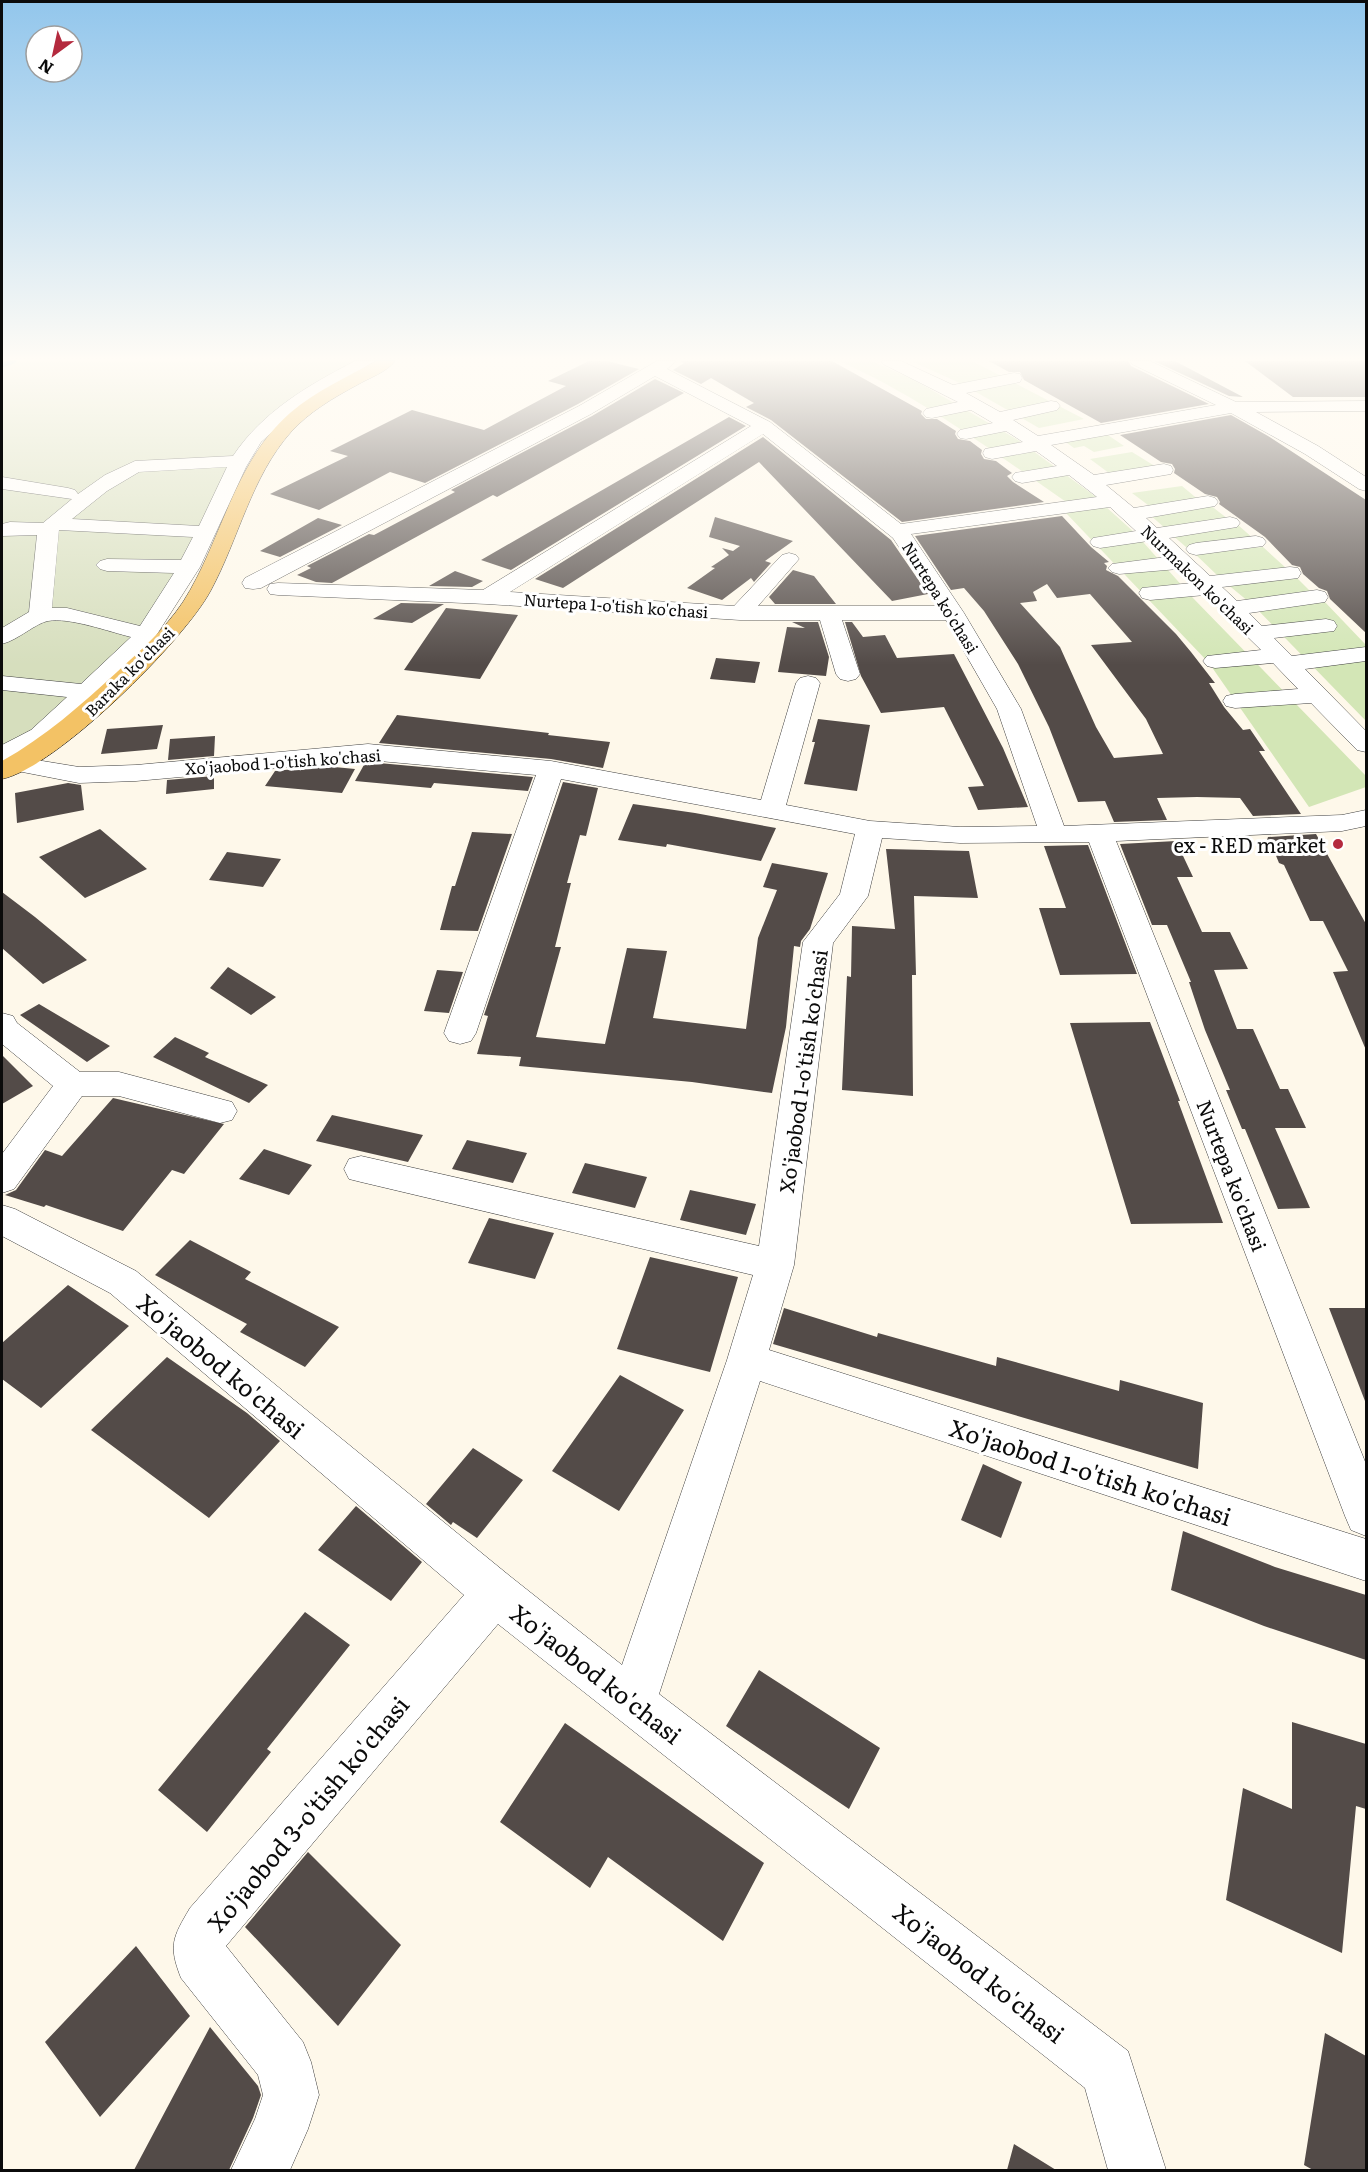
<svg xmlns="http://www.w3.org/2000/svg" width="1368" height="2172" viewBox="0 0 1368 2172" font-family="Literata,serif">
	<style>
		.green { fill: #d3e6b6 }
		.cemetery { fill: #d6debd }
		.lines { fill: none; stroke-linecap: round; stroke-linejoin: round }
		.stream { stroke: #3b9cc7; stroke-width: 4.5 }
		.building { fill: #534b48; fill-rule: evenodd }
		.minor-casing { stroke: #3e3e3e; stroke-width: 1 }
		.major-casing { stroke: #1c1c1c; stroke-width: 1 }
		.minor { fill: #fff; fill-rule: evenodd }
		.major { fill: #f3c265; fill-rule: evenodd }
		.poi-dot { fill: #b42a3e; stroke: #fff; stroke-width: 2 }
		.labels { text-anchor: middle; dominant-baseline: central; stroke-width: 6; stroke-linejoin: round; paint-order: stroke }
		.far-street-label { font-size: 16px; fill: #0b0b0b; stroke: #fff }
		.poi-label { font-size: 20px; fill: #0b0b0b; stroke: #fff; text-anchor: end }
		.street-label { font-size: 20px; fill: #0b0b0b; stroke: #fff }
		.near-street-label { font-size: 24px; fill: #0b0b0b; stroke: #fff }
	</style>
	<rect width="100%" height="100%" fill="#fef8ea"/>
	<path class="green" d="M839,361H872L916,381L1018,440L1099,499L1069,504C995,453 921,397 839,361Z
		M911,361H972L1084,419L1039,428L962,384Z
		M1105,433L1124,446L1094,452L1084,446L1074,448L1063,440Z
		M1132,452L1158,468L1113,476L1090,459Z
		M1182,486L1200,501L1152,508L1132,493Z
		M1210,505L1228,519L1166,529L1149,514Z
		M1105,506L1135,533L1193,598L1366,776V787L1309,807L1209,663L1065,512Z
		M1238,525L1254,539L1186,547L1171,534Z
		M1263,547L1286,568L1218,576L1194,553Z
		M1296,577L1313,594L1249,602L1226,583Z
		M1323,600L1366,645V721L1254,606Z"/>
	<path class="cemetery" d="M2,361H373L307,398L259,438L179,598L41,738L2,759Z"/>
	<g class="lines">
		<path class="stream" d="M2,365L14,361"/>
	</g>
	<path class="building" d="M589,361H607L639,369L578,404L425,483L390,472L319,510L270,494L348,456L330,451L412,410L484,430L566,386L548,381Z
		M680,361H832L922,411L921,414L926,419H937L956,431L955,434L958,439L970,441L982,450L981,454L984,459L996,461L1012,473L1007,476L1013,482L1044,502L902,522L771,420L746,407L754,403L711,378L701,384L673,370L684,363Z
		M989,361H1128L1131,366L1209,404L1101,423L1024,380L1020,372H1009Z
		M1154,361H1175L1243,397L1229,396Z
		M1245,361H1366V397H1293Z
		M655,379L684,393L497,497L493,495L332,583L316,582L297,575L311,568L307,566L369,534L374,535L455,492L451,490L592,416Z
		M1231,415L1268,436L1366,500V633L1330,599L1327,591L1319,588L1303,574L1300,567L1292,565L1265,537L1219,504L1220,502L1217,497L1205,494L1174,473L1175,469L1172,464L1161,462L1120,435Z
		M729,417L746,426L511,570L481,560Z
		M763,437L891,540L928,594L892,601L759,462L563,588L535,579Z
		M1062,516L1091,547L1109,562L1104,563L1107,566L1106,570L1118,576L1176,634L1191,652L1215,683H1209L1224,707L1243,730L1250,729L1265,751H1259L1301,814L1253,816L1240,798L1197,797L1157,798L1167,820L1114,822L1105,801L1078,802L1049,727L1018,664L984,611L964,588L951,590L915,536ZM1047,584L1057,598L1090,594L1132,642L1091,645L1146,719L1163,754L1114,758L1096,727L1060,647L1020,603L1037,601L1033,592Z
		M715,517L793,541L765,561L771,563L754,582L751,578L722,600L687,588L715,568L711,567L729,555L722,548L733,551L740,546L709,537Z
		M318,518L342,525L280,557L260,551Z
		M793,570L814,576L836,604H775L769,597Z
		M455,571L483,581L472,587L429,586Z
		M401,603L444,604L412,623L373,619Z
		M446,608L518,615L480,679L404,670Z
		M792,622H818L829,657L826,676L778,672L787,627L805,628Z
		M845,622H852L863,637L885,635L897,658L954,654L1003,748L1028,807L978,810L968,787L984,786L944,707L881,713L861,676Z
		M716,658L760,662L755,683L710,679Z
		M397,715L549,733L548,735L610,742L603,768L551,759L379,743Z
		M818,719L870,725L857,791L804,784L815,742H812Z
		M163,725L157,749L101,754L107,729Z
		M215,736L214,756L168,760L170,739Z
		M368,762L533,777L528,791L434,783L431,788L355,781L365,763Z
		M324,766L355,769L342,793L265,786L275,771Z
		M214,776V789L166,794L167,780Z
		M563,782L598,788L586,836L580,835L567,883H571L555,947H561L536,1037L605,1044L627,948L667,951L653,1018L746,1029L758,938L777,890L763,887L772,863L828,873L810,929L801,941L800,947L794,946L786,1027L772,1093L692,1082L519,1066L521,1057L477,1054L488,1016L484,1015Z
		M68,783L81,785L84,810L17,823L15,793Z
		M633,804L695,813L776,828L761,861L667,844L666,847L618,840Z
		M100,829L147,869L85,898L39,857Z
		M472,832L512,834L478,931L440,930L452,886H455Z
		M1316,834L1366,924V1050L1333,972L1348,971L1323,921H1310L1284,865L1279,863L1272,846L1266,843L1268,837Z
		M1176,841L1193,877H1177L1202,932H1230L1248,969L1214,970L1237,1029H1253L1280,1089H1288L1306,1128H1275L1310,1208L1278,1209L1245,1129H1242L1226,1090H1230L1205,1030L1189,982H1191L1167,925H1152L1120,844Z
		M1088,845L1137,974L1060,975L1039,908H1066L1044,846Z
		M886,849L969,851L978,898L914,896L916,975H912L913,1096L842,1090L847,976L851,977L852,926L895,929Z
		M227,852L281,859L263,887L209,880Z
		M2,892L35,917L87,960L43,984L2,948Z
		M228,967L276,997L251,1015L210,988Z
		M437,970L463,972L449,1013L424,1011Z
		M39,1004L110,1046L87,1062L20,1015Z
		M1150,1022L1180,1101H1178L1223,1223L1131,1224L1070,1023Z
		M175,1037L209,1053L205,1057L268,1085L249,1103L153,1057Z
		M2,1055L33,1086L2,1104Z
		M113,1098L224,1124L184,1174L172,1170L123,1231L46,1205L44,1207L5,1195L16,1190L45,1150L62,1156Z
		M332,1115L423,1135L408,1162L316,1141Z
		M467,1140L527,1153L513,1183L452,1169Z
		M264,1149L312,1165L289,1195L239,1179Z
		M585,1163L647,1177L635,1208L572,1193Z
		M690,1190L756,1204L746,1235L680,1220Z
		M489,1218L554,1233L535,1279L468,1263Z
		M190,1240L251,1272L245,1279L339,1327L305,1367L240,1332L247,1324L155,1275Z
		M650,1257L738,1277L710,1372L617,1349Z
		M68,1285L129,1326L41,1408L2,1379V1343Z
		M784,1308L877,1337L878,1333L996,1366L997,1357L1119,1391L1120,1380L1203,1403L1198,1469L773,1344Z
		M1329,1308H1366V1401H1365Z
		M167,1357L247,1413L280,1441L209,1518L91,1430Z
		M620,1375L684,1410L619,1511L552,1471Z
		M473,1448L523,1480L477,1538L453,1522L451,1525L426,1504Z
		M983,1464L1022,1482L1001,1538L961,1520Z
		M356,1506L422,1562L391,1601L318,1550Z
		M1183,1531L1275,1567L1366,1595V1660L1264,1626L1171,1590Z
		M305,1612L350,1645L267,1749L271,1752L207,1832L158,1790Z
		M759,1670L880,1748L849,1809L726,1726Z
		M1292,1722L1366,1744V1809L1356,1806L1342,1953L1226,1900L1243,1788L1292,1809Z
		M565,1723L764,1863L723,1941L608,1857L590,1888L500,1822Z
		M308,1852L401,1945L338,2026L245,1927Z
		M136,1946L190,2016L100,2117L45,2042Z
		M210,2027L258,2086L261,2095L253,2118L229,2170H134Z
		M1325,2033L1366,2056V2170H1313L1304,2165Z
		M1014,2144L1056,2170H1007Z"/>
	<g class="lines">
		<defs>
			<path id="minor" d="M355,361H375L299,408L261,442L246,467L200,567L154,639L143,653L49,740L18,757L79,767L136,765L368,744L551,761L761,800L796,683L800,678L808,676L816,678L820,683L786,805L870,821L960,827L1037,826L997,709L946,620H842L860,674L856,679L848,681L840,679L836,674L820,620H740L487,604L278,595L270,594L267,589L270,584L278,583L483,590L751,426L655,376L591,414L261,588L253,589L245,588L242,583L245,578L579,406L657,361H676L667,369L770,422L901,524L1097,497L1069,475L1022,483L1015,481L1012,477L1015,473L1057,466L1036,451L992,459L985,457L983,453L985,449L1023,442L1006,431L966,439L960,438L957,434L960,430L993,423L971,410L932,418L926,417L923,413L926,409L958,402L883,364L881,361H901L953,385L1014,373L1020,374L1022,378L1020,382L966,393L1000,412L1051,401L1057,402L1060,406L1057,410L1013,420L1038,436L1216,405L1132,364L1130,361H1150L1236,402L1366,401V411L1256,412L1318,446L1366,477V491L1359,489L1305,454L1231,413L1051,445L1094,475L1164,464L1171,466L1173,470L1171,474L1106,485L1134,508L1208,496L1215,498L1218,502L1215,506L1146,518L1157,528L1230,517L1237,519L1240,523L1237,527L1169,538L1210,576L1290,567L1298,568L1301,573L1298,578L1290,579L1222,587L1237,601L1317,590L1325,592L1328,597L1325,602L1249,613L1262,626L1326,619L1334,621L1337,626L1334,631L1274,638L1292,656L1366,647V661L1305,669L1366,731V752L1357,750L1311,703L1235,708L1226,706L1223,701L1226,696L1235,694L1298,689L1273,663L1215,668L1207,666L1203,661L1207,656L1261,650L1205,595L1150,600L1142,598L1139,593L1142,588L1192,583L1178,569L1119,574L1112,572L1108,568L1112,564L1166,557L1148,541L1100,548L1093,546L1090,542L1093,538L1136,531L1110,507L911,534L964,613L1021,709L1064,826L1342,815L1366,810V826L1342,831L1116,841L1366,1464V1536L1351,1530L1345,1516L1089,842L960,843L882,838L868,896L833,943L794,1265L769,1350L1366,1539V1581L760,1381L659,1694L1128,2051L1166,2170H1108L1085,2088L498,1624L226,1946L303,2042L311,2062L319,2095L308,2129L290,2170H231L255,2119L263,2095L258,2075L181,1978C168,1945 173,1937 190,1908L464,1595L110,1293L2,1236V1205L15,1209L136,1271L511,1577L622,1665L727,1360L753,1275L361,1182L349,1179L344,1169L349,1159L361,1156L759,1246L803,942L840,894L855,834L561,779L476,1033L471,1041L460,1044L449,1041L444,1033L536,775L368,760L136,781L79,783L7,769L3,764L5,762L2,763V745L31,730L67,697L2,690V676L81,684L131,637C110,632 69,617 48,621C36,623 18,640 2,644V628L29,612L37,535L2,536V524L10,522L43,523L72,499L2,489V477L68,488L75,490L78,494L105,475L135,461L233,456C263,411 309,385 355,361ZM763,434L893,538L938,606H758L799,559L796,555L789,553L782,555L734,606L510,592ZM227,467L199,526L72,519L107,491L139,472ZM59,530L193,537L181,560L107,559L100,561L96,565L100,569L107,571L174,573L140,626L67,608H52Z
				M1256,536L1263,538L1266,542L1263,546L1196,555L1189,553L1186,549L1189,545L1196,543Z
				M2,1013L13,1016L17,1023L80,1072H119L232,1102L237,1111L232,1120L220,1123L119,1096H82L14,1189L2,1193V1154L53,1086L2,1044Z"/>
			<path id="major" d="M376,361H395C387,372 369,378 357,385C333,398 309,412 291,432C251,477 239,538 211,590C185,640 56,768 2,779V761C45,737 81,705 117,672C140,651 165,629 183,602C222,541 233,463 290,413C316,391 347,377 376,361Z"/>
		</defs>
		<use href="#minor" class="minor-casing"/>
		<use href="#major" class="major-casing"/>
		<use href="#minor" class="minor"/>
		<use href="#major" class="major"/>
	</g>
	<linearGradient id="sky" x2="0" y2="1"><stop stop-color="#92c6ec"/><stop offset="0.54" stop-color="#fffcf6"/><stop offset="1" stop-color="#fffcf6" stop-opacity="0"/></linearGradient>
	<rect width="1368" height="665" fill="url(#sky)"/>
	<circle class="poi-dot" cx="1338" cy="844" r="6"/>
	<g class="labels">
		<g class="far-street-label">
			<text transform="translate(1198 579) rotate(44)">Nurmakon ko'chasi</text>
			<text transform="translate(941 597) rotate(58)">Nurtepa ko'chasi</text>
			<text transform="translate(616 605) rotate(4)">Nurtepa 1-o'tish ko'chasi</text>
			<text transform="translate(129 671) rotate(-45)">Baraka ko'chasi</text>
			<text transform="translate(283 761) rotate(-4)">Xo'jaobod 1-o'tish ko'chasi</text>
		</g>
		<g class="poi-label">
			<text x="1326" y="844">ex - RED market</text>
		</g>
		<g class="street-label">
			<text transform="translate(802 1071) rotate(-82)">Xo'jaobod 1-o'tish ko'chasi</text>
			<text transform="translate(1233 1175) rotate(69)">Nurtepa ko'chasi</text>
		</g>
		<g class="near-street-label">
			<text transform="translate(222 1365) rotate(40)">Xo'jaobod ko'chasi</text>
			<text transform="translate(1091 1471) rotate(18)">Xo'jaobod 1-o'tish ko'chasi</text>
			<text transform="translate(597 1673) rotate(38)">Xo'jaobod ko'chasi</text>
			<text transform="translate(307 1813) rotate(-50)">Xo'jaobod 3-o'tish ko'chasi</text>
			<text transform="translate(980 1972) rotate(38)">Xo'jaobod ko'chasi</text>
		</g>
	</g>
	<rect width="1368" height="2172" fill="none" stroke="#0b0b0b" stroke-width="6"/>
	<g transform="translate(54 54) rotate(213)"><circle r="28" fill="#ffffff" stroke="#9d9d9d" stroke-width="1.5"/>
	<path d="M0-4.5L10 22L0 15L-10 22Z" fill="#b42a3e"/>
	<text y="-9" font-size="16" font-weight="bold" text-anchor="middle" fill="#0b0b0b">N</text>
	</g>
</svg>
